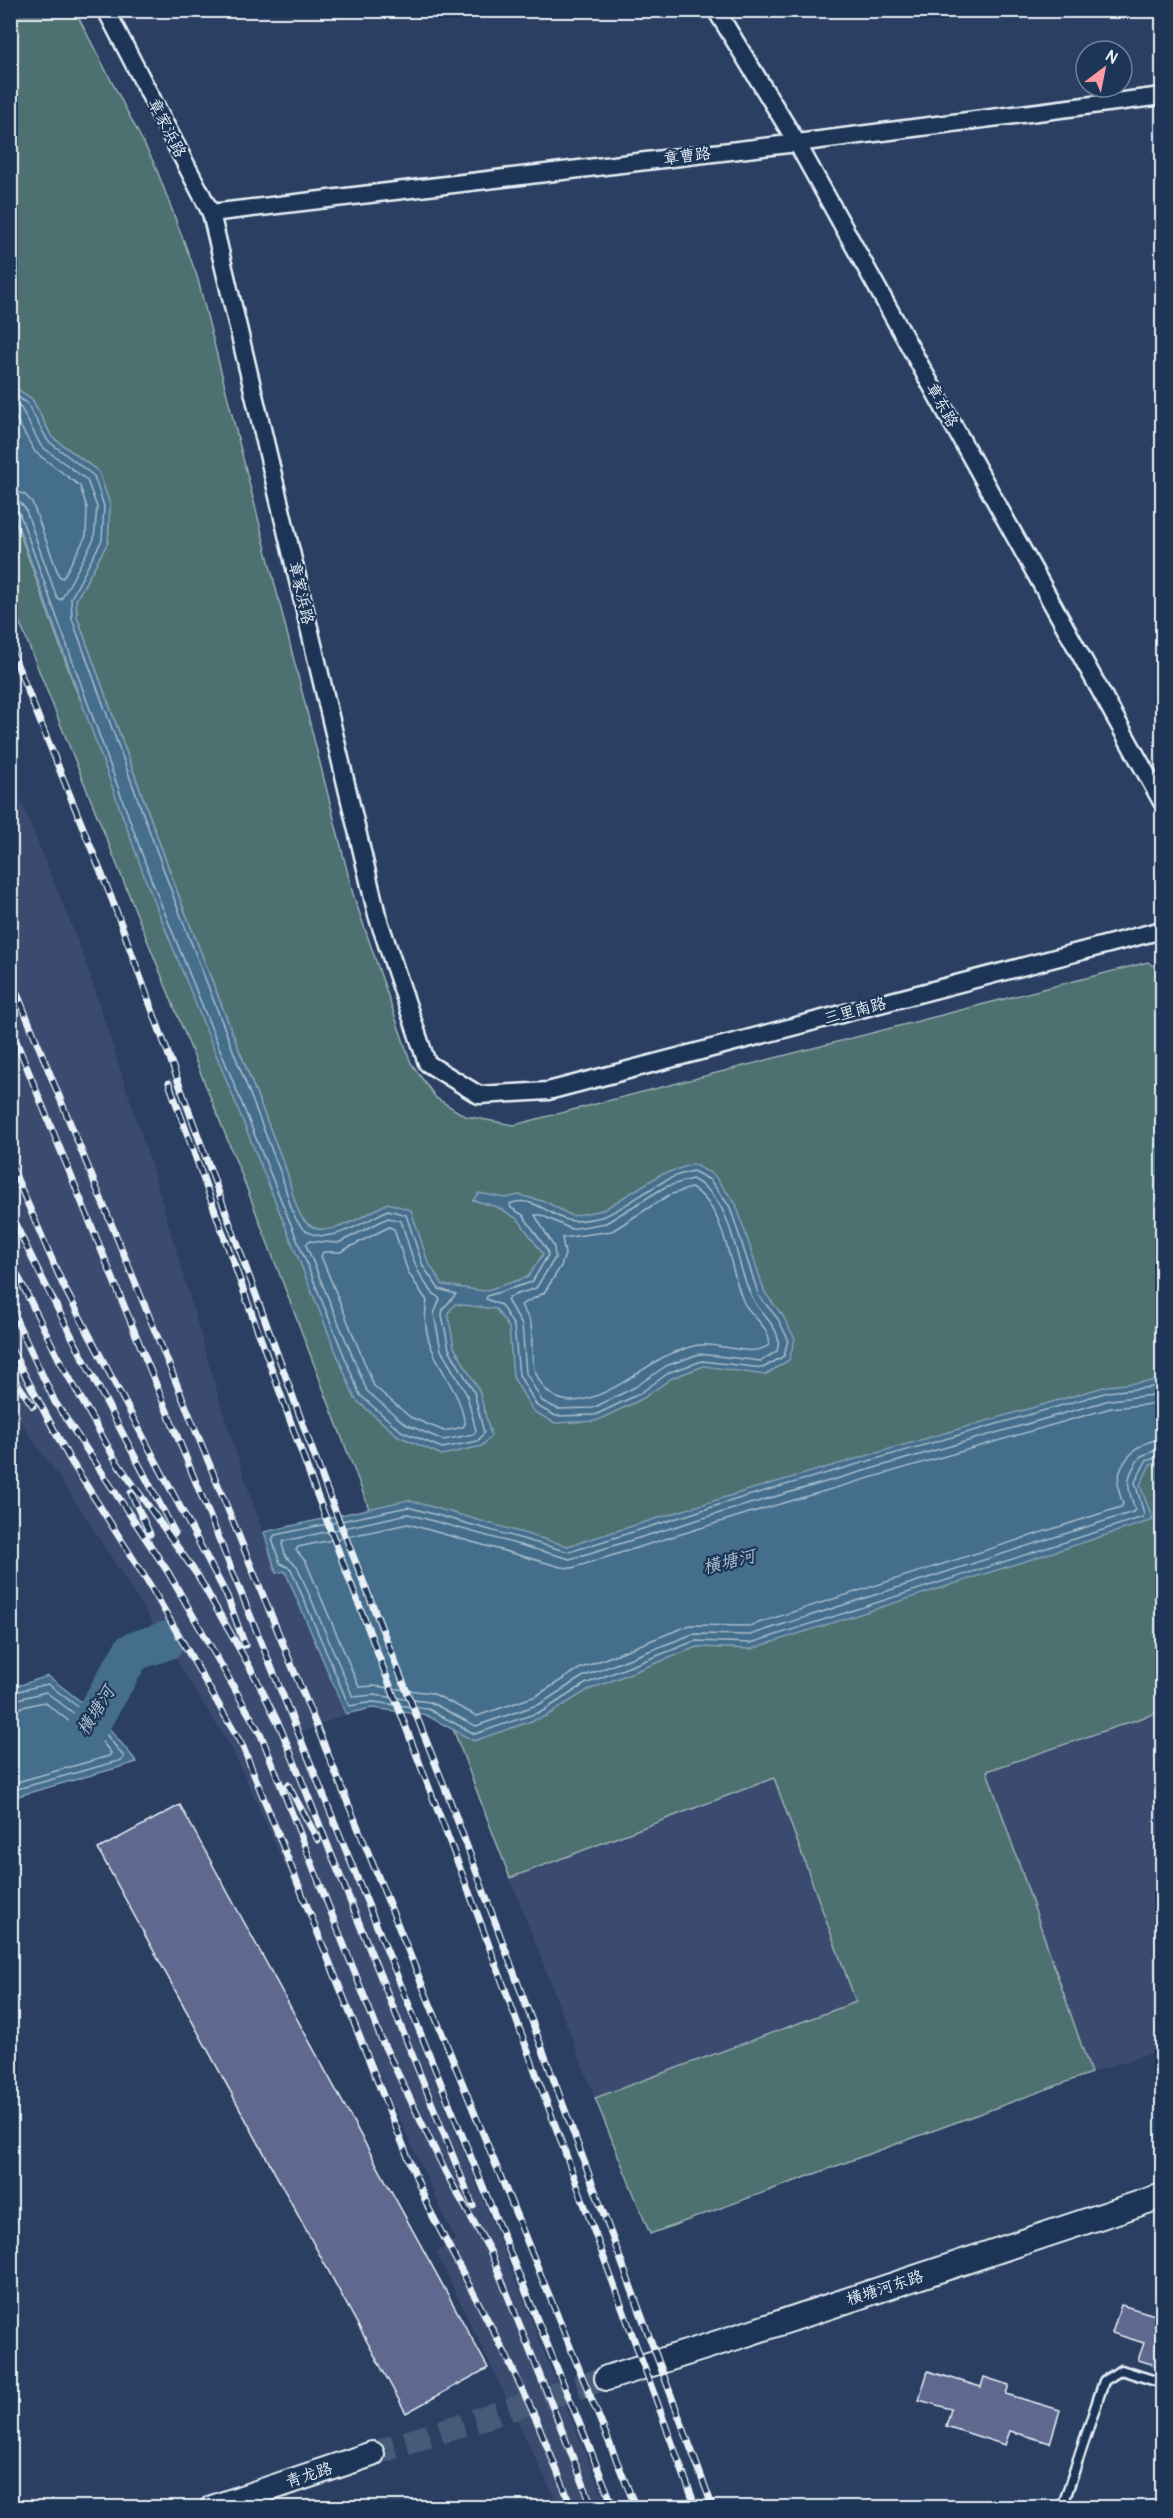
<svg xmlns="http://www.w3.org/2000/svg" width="1173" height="2518" viewBox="0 0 1173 2518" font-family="Pangolin,'LXGW WenKai TC',sans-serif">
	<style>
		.built { fill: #3a4b70 }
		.green { fill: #4e6f6f; stroke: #9bb0b4; stroke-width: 1.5 }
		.water { fill: #456e8c; stroke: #86a2b7; stroke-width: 1.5 }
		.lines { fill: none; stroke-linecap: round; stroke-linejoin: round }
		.shore { stroke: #a7bdcd; stroke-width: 1.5 }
		.river { stroke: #456e8c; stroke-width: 39 }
		.building { fill: #60688f; stroke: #e8f1f8; stroke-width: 1.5 }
		.secondary-tunnel { stroke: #465a78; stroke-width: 24; stroke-dasharray: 24 12; stroke-linecap: butt }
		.lane-casing { stroke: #e8f1f8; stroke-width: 13 }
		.street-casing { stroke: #e8f1f8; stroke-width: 21 }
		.secondary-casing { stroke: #e8f1f8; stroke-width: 28 }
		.lane { stroke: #1d3557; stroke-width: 8 }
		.street { stroke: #1d3557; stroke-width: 16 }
		.secondary { stroke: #1d3557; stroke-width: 24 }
		.rail-casing { stroke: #e8f1f8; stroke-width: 7 }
		.rail { stroke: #1d3557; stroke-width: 4.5; stroke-dasharray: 14; stroke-linecap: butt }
		.labels { text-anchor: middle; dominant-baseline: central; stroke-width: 4.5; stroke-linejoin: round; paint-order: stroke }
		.street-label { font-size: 16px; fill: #e8f1f8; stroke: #1d3557 }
		.water-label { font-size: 18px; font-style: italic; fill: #afc3d2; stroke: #1d3557 }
	</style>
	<rect width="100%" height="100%" fill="#2a3f62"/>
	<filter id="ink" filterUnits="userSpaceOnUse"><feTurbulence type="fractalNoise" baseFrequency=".0167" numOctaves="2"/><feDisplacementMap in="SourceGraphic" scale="12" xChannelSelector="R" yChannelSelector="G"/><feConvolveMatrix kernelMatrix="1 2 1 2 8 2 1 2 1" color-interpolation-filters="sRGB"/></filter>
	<g filter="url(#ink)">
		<path class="built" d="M10,774L83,954L152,1168L223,1412L276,1573L285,1571L346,1714L295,1735L607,2507H559L436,2252L455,2240L232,1749L80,1508L11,1408Z
			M1162,1711V2049L1091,2073L987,1770Z
			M775,1778L856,2002L595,2098L510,1878Z"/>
		<path class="green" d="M11,11H75L155,165L197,276L353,894L411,1063L436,1098L465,1116L514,1125L1148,962L1162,974V1711L987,1771L1091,2073L650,2234L595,2098L856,2002L774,1778L510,1878L244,1181L11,601L10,506L74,685L287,1172L180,899L77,617L76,600L108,542L110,505L99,472L52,437L32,399L11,385Z"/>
		<path class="water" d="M11,385L32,399L52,437L99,472L110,505L108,542L76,600L77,617L180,899L287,1172C291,1186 294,1204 301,1216C320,1248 365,1214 388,1203L411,1210L428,1262L443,1285L484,1291L528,1277L543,1254L518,1219L497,1207L473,1200L479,1193L506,1198L519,1195L546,1202L572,1216L603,1210L660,1175L693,1164L714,1175L736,1204L765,1293L783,1316L795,1339L789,1360L765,1375L704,1366L672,1378L642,1399L596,1421L555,1423L533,1411L513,1377L509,1328L496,1309L455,1304L448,1313L454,1347L479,1390L491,1436L482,1446L442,1455L398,1436L355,1399L146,881L11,506Z
			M1162,1380V1461L1150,1465L1140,1485L1153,1520L751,1649L697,1647L588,1690L546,1716L474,1741L426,1715L372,1708L346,1714L285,1571L276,1573L264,1532L408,1500L568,1546L742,1492L1107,1386Z
			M48,1676L98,1715L137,1762L11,1798V1688Z"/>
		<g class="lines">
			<path class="shore" d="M10,392L27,403L48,441L94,476L104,506L102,540L71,598L72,619L175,901L281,1174C286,1188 289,1206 296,1219C316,1256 363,1222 388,1210L406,1215L423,1266L439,1289L456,1294L443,1309L442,1315L449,1349L474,1392L484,1433L478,1441L442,1448L401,1431L360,1395L151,879L19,512L10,507
				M10,401L21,408L41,446L87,480L97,507L94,539L61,600L57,598L25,508L19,502L10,500
				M10,412L14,415L35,452L80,486L87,508L86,536L63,578L59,576L32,502L24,494L10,491
				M693,1171L710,1180L730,1207L759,1296L778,1319L788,1339L784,1356L763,1368L702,1361L670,1372L639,1394L595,1415L556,1416L537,1406L519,1375L514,1326L501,1305L486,1299L487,1296L532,1282L548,1255L547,1250L523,1215L511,1208L510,1204C534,1193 557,1223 575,1221C585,1220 598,1219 607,1215C638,1201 658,1178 693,1171Z
				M692,1179C737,1201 732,1261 753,1299C762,1317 784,1329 777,1351L761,1361L699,1354L666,1366L635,1387L593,1408L558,1409L542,1401L526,1373L522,1325L507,1300L509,1297L536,1288L555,1258L554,1247L535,1215H541L571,1229L606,1223L665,1187Z
				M691,1188C726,1205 729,1271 744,1303C751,1316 772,1329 769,1345C747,1360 715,1338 690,1347C680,1351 669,1353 660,1359C625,1380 559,1435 535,1371C530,1357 533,1339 531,1325C530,1318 524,1312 521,1305L544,1293L561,1266L565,1254L562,1238L612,1231L669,1195Z
				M388,1218L401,1221C410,1248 416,1281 440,1299L434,1314L441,1350L467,1395L476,1431L474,1434L443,1440L405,1424L367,1391L306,1245L309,1241L338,1243Z
				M389,1227L394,1229L408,1272L427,1301C419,1340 441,1365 457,1397C461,1405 463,1415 465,1424L463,1427L444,1431L410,1417L374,1386L321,1256L323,1252H340Z
				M1162,1386L1108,1392L744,1497L569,1552L408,1507L275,1535L272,1539L280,1563L291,1569L349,1706L373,1702L428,1709L475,1734L543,1711L585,1684L695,1641L751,1643L1143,1517L1144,1514L1135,1482L1146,1461L1162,1456
				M1162,1394L1110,1400L746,1505L570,1559L408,1514L284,1541L282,1544L286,1557L297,1566L353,1697L373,1695L430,1702L476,1726L540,1704L582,1677L693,1634L750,1635L1133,1512L1135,1509C1126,1485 1125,1477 1141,1456L1162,1448
				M1162,1403L1111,1408L749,1513L572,1568L561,1567L408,1524L298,1547L296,1550L306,1562L359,1687L374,1686L432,1693L477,1716L536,1696L579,1669L690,1625L749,1626L1121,1507L1123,1504C1121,1497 1118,1491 1118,1484C1118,1461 1140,1440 1162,1439
				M10,1693L48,1684L94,1719L124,1757L122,1760L10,1791
				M10,1701L46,1692L89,1725L111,1753L109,1756L10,1784
				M10,1710L44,1702L82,1731L95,1748L93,1751L10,1774"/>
			<path class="river" d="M10,1759L80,1741L132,1652L165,1641"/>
		</g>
		<path class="building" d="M180,1805L488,2368L406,2413L98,1849Z
			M1121,2305L1162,2317V2367L1138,2360L1144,2343L1112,2333Z
			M928,2371L981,2387L984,2377L1009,2385L1006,2394L1060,2410L1050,2443L1010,2431L1005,2445L946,2426L951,2409L919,2400Z"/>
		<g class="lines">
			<path class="secondary-tunnel" d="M372,2454L607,2378"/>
			<defs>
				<path id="lane" d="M1062,2508L1104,2381L1121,2370L1162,2383"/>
				<path id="street" d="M106,10L211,213L377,915L427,1063L479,1095L548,1091L1162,930
					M716,10L797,143L1162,802
					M211,213L797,143L1162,96"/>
				<path id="secondary" d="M607,2378L740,2336L1162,2196
					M212,2508L372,2454"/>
			</defs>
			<use href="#lane" class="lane-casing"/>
			<use href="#street" class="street-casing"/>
			<use href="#secondary" class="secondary-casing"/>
			<use href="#lane" class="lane"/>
			<use href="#street" class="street"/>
			<use href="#secondary" class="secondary"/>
			<defs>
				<path id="rail" d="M10,647L113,902L325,1485L449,1798L713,2508
					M10,976L636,2508
					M10,1026L614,2508
					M169,1083L314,1487L477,1913L696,2508
					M10,1163L63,1285L227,1596L245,1645
					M10,1213C62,1322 120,1427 175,1533
					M10,1260L61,1363L120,1468
					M10,1307L55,1402L168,1572L261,1735L381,2039L446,2173L490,2251L593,2508
					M10,1347L69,1458L151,1587L243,1747L428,2207L506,2355L537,2421L572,2508
					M10,1373L33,1406
					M117,1462L198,1576L257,1680L281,1729L473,2206
					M131,1493L150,1534
					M288,1785L318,1840"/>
			</defs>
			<use href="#rail" class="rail-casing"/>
			<use href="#rail" class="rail"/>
		</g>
	</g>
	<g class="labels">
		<g class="street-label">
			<text transform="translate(167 128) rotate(63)">章家浜路</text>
			<text transform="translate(687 156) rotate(-7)">章曹路</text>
			<text transform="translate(942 405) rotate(61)">章东路</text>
			<text transform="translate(301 593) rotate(77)">章家浜路</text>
			<text transform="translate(855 1011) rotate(-15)">三里南路</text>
			<text transform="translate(885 2288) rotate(-18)">横塘河东路</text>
			<text transform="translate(309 2475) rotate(-18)">青龙路</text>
		</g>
		<g class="water-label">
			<text transform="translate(729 1562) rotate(-14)">横塘河</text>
			<text transform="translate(96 1711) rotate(-58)">横塘河</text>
		</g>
	</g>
	<rect width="1173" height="2518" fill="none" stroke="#1d3557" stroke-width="36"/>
	<rect x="18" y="18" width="1137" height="2482" fill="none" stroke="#e8f1f8" stroke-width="2" filter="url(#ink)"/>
	<g transform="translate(1104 69) rotate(32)"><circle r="28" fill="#1d3557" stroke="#6e8097" stroke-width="1.5"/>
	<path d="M0-4.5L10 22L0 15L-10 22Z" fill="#ff9aa2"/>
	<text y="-9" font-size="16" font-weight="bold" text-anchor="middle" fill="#e8f1f8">N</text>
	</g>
</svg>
